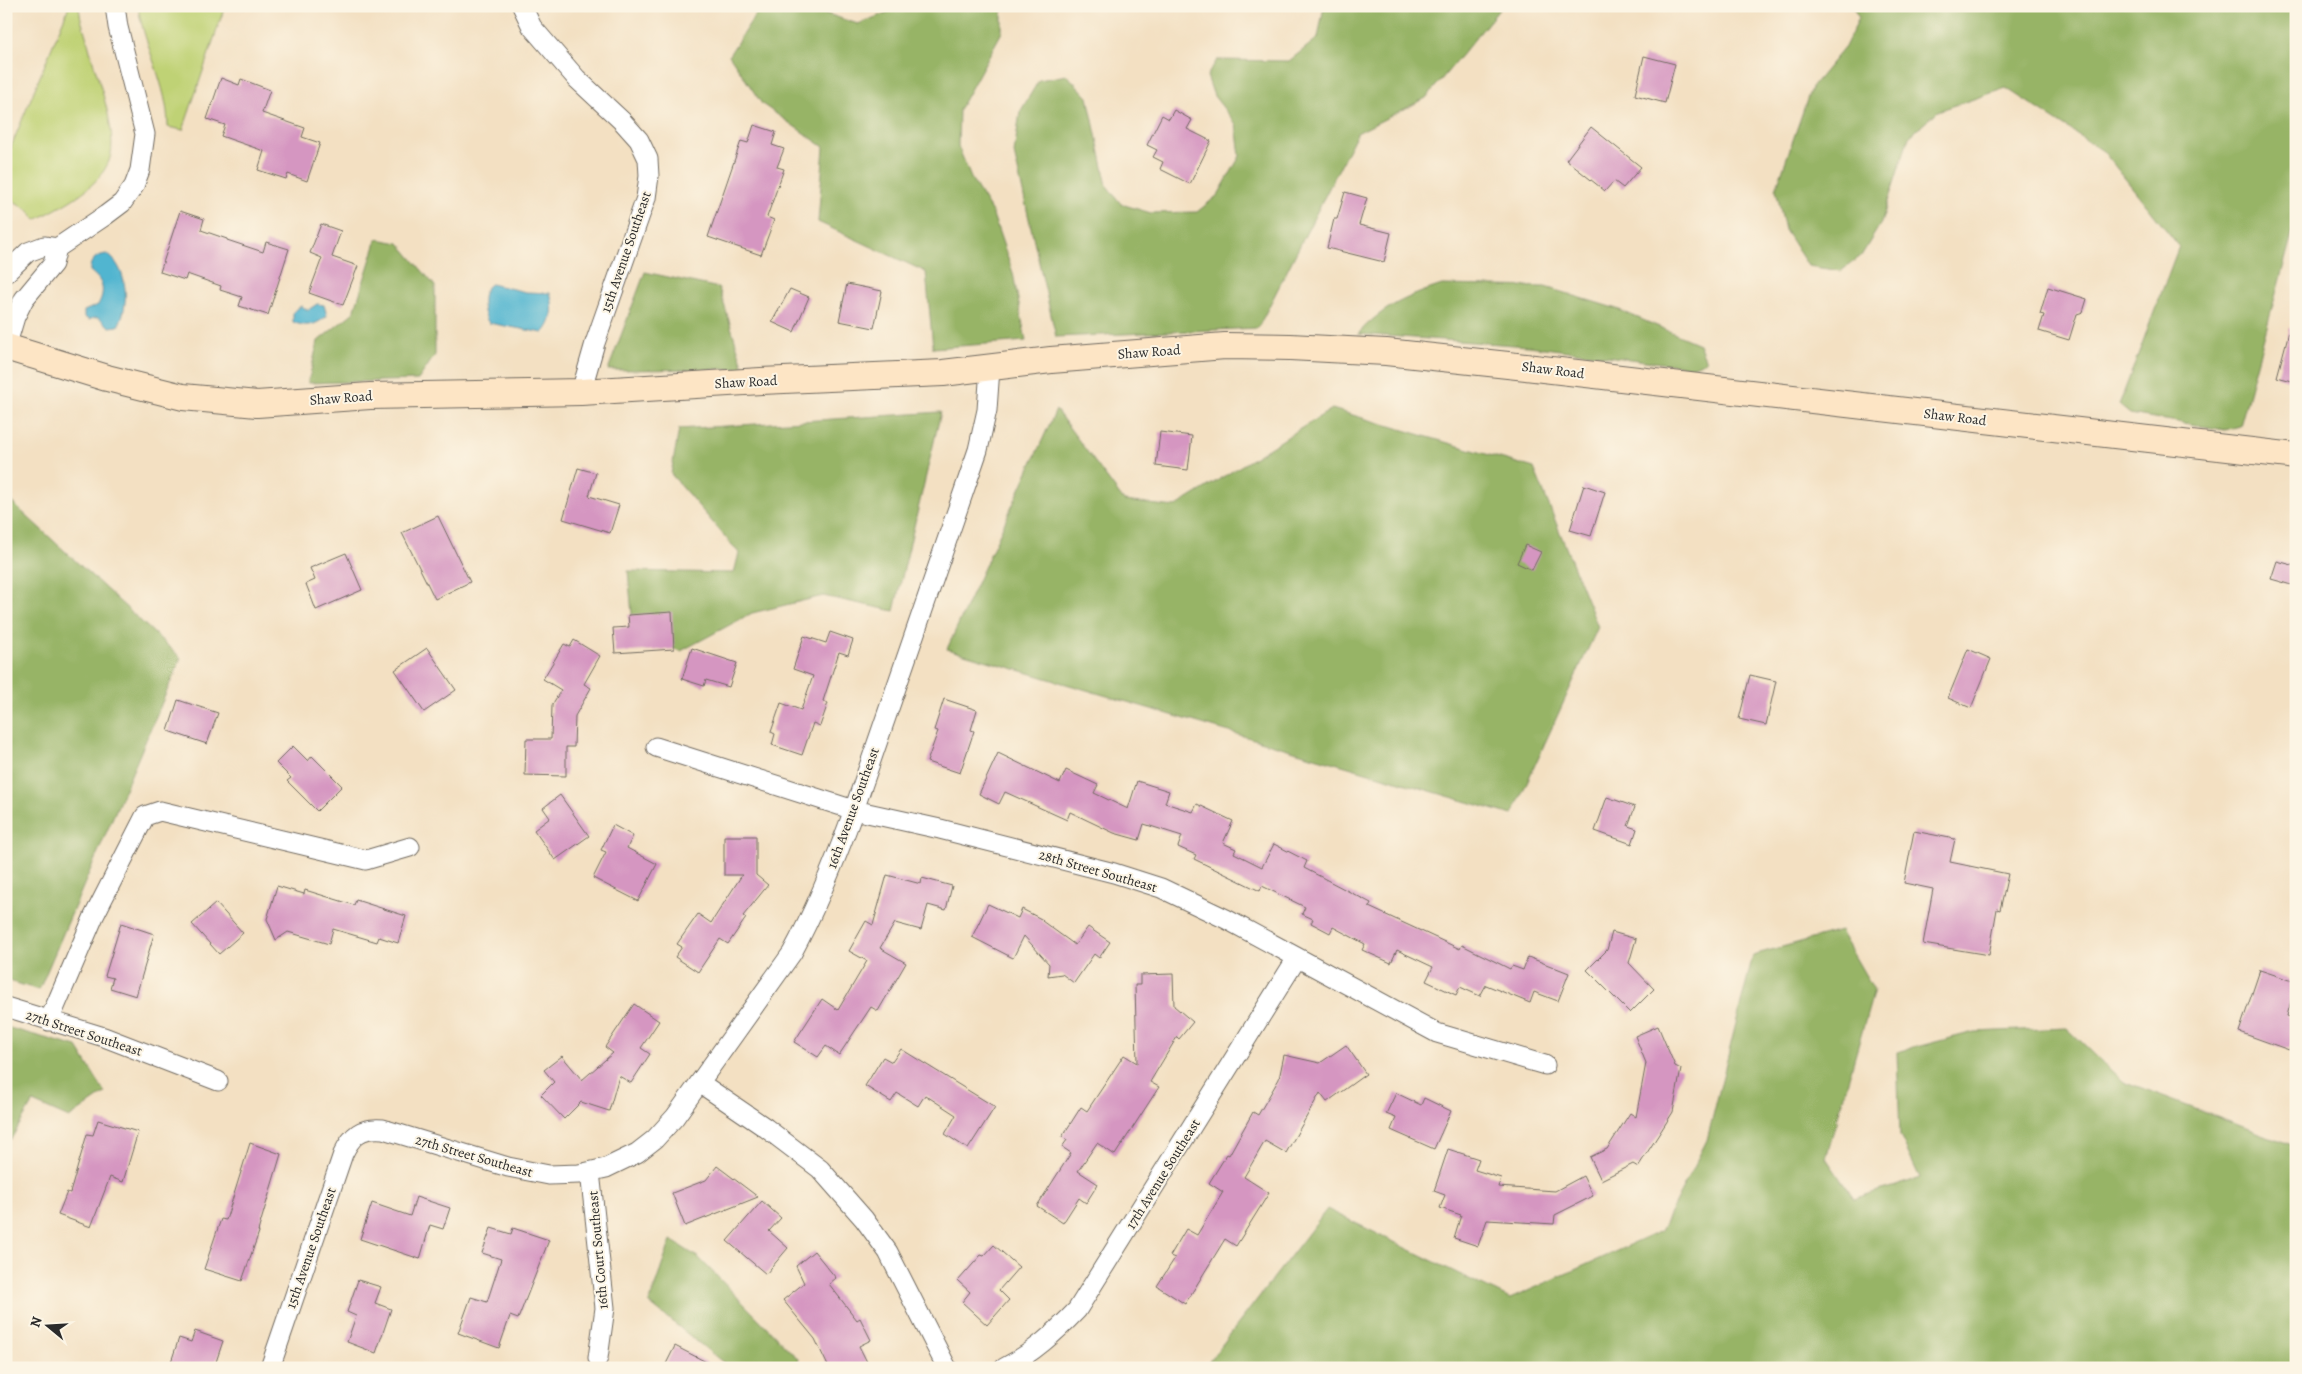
<svg xmlns="http://www.w3.org/2000/svg" width="2302" height="1374" viewBox="0 0 2302 1374" font-family="Alegreya,serif">
	<style>
		.green { fill: #bfd275; stroke: #757e50 }
		.forest { fill: #97b466; stroke: #617048 }
		.water { fill: #51b5d0; stroke: #3e707e }
		.building { fill: #d596c1 }
		.lines { fill: none; stroke-linecap: round; stroke-linejoin: round }
		.minor-casing { stroke: #716a60; stroke-width: 21 }
		.secondary-casing { stroke: #716a60; stroke-width: 28 }
		.minor { stroke: #fff; stroke-width: 19 }
		.secondary { stroke: #fde5c5; stroke-width: 26 }
		.labels { text-anchor: middle; dominant-baseline: central; stroke-width: 4; stroke-linejoin: round; paint-order: stroke }
		.street-label { font-size: 14px; fill: #2b2b2b; stroke: #fcf5e5 }
	</style>
	<rect width="100%" height="100%" fill="#fcf5e5"/>
	<filter id="ink" filterUnits="userSpaceOnUse"><feTurbulence type="fractalNoise" baseFrequency=".02" numOctaves="2"/><feDisplacementMap in="SourceGraphic" scale="10" xChannelSelector="R" yChannelSelector="G"/><feConvolveMatrix kernelMatrix="1 2 1 2 8 2 1 2 1" color-interpolation-filters="sRGB"/></filter>
	<filter id="wash" filterUnits="userSpaceOnUse"><feTurbulence type="fractalNoise" baseFrequency=".0096" numOctaves="4" result="noise"/><feDisplacementMap in="SourceGraphic" scale="20" xChannelSelector="R" yChannelSelector="G"/><feGaussianBlur stdDeviation="1.12" result="paint"/><feColorMatrix in="noise" values="0 0 0 0 0 0 0 0 0 0 0 0 0 0 0 0 0 1.4 0 .05"/><feComposite in="paint" operator="in"/></filter>
	<g filter="url(#wash)">
		<rect width="100%" height="100%" fill="#f3e0c2"/>
		<path class="green" d="M69,6H79C80,21 86,33 89,47C96,76 120,134 109,161C97,190 61,206 36,220L28,210L6,196V159Z
			M138,6H225L183,130L168,127C168,85 144,47 138,6Z"/>
		<path class="forest" d="M761,6H810L818,11L858,24L886,13L894,6H1001L1002,9V32L959,110L958,146L971,178L992,212L1013,273L1026,341L933,348L926,272L818,222L824,147L762,104L729,55Z
			M1324,6H1502L1426,98L1357,133L1258,328L1056,337L1014,153L1020,112L1039,80L1067,75L1088,97L1107,186L1121,204L1151,213L1197,212L1218,195L1240,156L1236,124L1214,96L1207,76L1217,60L1289,61L1318,38Z
			M1852,6H2296V220L2240,426L2225,430L2130,414L2119,405L2179,246L2103,151L2006,88L1938,111L1909,137L1881,223L1861,256L1841,271L1808,266L1785,230L1776,189L1811,88L1845,47L1859,18Z
			M377,239L399,243L435,286V355L418,380L308,383L318,341L354,312Z
			M645,272L719,288L744,369L608,370Z
			M1442,285L1545,287L1617,309L1699,344L1706,361L1692,367L1529,346L1358,334C1382,307 1408,296 1442,285Z
			M1332,409L1534,468L1598,627L1512,815L947,649L1056,410L1124,501L1175,507Z
			M941,412L894,611L823,596L752,613L681,651L634,636L628,571L734,573L739,553L671,474L679,429Z
			M6,497L181,658L39,990L6,980Z
			M1840,931L1874,990L1826,1158L1854,1199L1920,1178L1900,1136L1897,1052L1974,1032L2067,1028L2123,1082L2289,1144L2296,1145V1368H1204L1327,1209L1510,1299L1661,1231L1707,1140L1753,955Z
			M6,1027L77,1047L105,1093L69,1118L33,1102L11,1139H6Z
			M671,1240L699,1258L798,1359L801,1368H730L649,1303Z"/>
		<path class="water" d="M107,254C128,268 130,305 118,326L110,327C101,321 101,314 89,320L84,317V311L98,305C106,290 103,281 90,271C89,260 97,255 107,254Z
			M491,284L526,292L550,293C554,307 554,322 543,333L489,323C482,314 479,290 491,284Z
			M317,304L324,305L327,316C316,325 307,328 293,322V312L301,306L308,310Z"/>
		<g id="blocks">
			<path class="building" d="M1644,56L1675,64L1665,103L1635,95Z
				M221,78L239,85L241,79L270,90L262,113L305,128L302,137L320,143L307,181L288,174L286,179L258,170L264,151L221,136L225,125L207,119Z
				M1174,110L1192,120L1187,129L1211,141L1190,184L1160,169L1163,162L1153,157L1157,150L1147,145L1162,115L1169,119Z
				M754,125L776,132L772,145L784,149L777,167L784,169L767,217L774,220L761,255L708,237L741,141L748,143Z
				M1591,127L1641,167L1623,188L1614,181L1605,191L1566,160Z
				M1345,192L1367,198L1359,225L1391,233L1384,262L1327,248L1334,219H1337Z
				M180,211L204,219L201,230L227,239V240L263,252L266,242L289,249L268,315L239,306L242,297L220,290L221,286L187,274L185,280L160,272Z
				M321,224L341,231L332,257L358,266L343,305L309,293L322,258L310,253Z
				M847,284L882,291L874,328L839,321Z
				M2048,287L2087,299L2083,312L2077,314L2069,340L2039,331L2044,315L2040,314Z
				M790,289L809,297L794,332L772,322Z
				M2290,328H2296V382L2277,377Z
				M1160,432L1192,436L1188,470L1156,466Z
				M578,468L596,473L589,496L619,505L610,533L563,519Z
				M1584,485L1605,492L1591,536L1570,530Z
				M438,516L470,582L435,599L402,533Z
				M1525,545L1541,552L1532,570L1517,563Z
				M346,553L362,590L316,610L306,584L315,580L310,568Z
				M2277,561L2296,566V586L2271,579Z
				M672,612L674,649L615,653L613,628L629,627L628,615Z
				M830,632L853,640L848,655L839,652L823,701L828,703L820,726L813,723L802,755L772,745L775,734L771,732L781,703L801,710L813,676L793,669L804,636L826,643Z
				M574,640L600,656L584,684L591,688L575,716L574,747H566V776L525,775L526,739H551L552,705L561,690L543,679L564,644L570,647Z
				M427,648L456,690L424,712L395,670Z
				M692,648L737,663L729,687L706,680L704,686L682,679Z
				M1968,649L1991,659L1971,708L1948,698Z
				M1750,675L1776,681L1766,725L1739,719Z
				M944,699L977,710L971,730L974,731L960,773L927,762L938,731L934,730Z
				M178,700L218,713L207,744L168,731Z
				M293,746L308,761L312,756L342,786L317,811L287,781L291,778L276,763Z
				M998,753L1060,783L1066,770L1098,785L1094,793L1128,809L1137,781L1169,791L1165,803L1193,812L1197,804L1233,821L1223,843L1236,849L1234,853L1262,867L1274,844L1307,861L1304,868L1371,903L1369,907L1460,949L1462,945L1510,969L1512,966L1523,970L1528,957L1569,973L1558,1001L1534,992L1530,1003L1486,985L1480,996L1460,987L1456,995L1426,981L1433,967L1397,950L1391,963L1362,950L1365,944L1333,927L1330,933L1311,923L1313,919L1302,914L1305,907L1262,886L1260,891L1194,859L1196,855L1178,847L1182,836L1144,824L1139,840L1114,833L1070,812L1067,820L1005,792L999,804L979,794Z
				M560,795L589,836L555,860L534,830L550,818L543,808Z
				M1607,797L1635,807L1628,826L1637,829L1632,844L1595,831Z
				M613,825L633,836L627,848L657,864L638,901L593,878L606,852L601,850Z
				M1914,831L1955,839L1950,862L2008,874L2000,910L1997,909L1989,955L1923,944L1933,889L1904,883Z
				M724,836H756V875L768,885L743,916L746,918L728,944L720,939L698,972L675,957L682,947L677,944L698,914L711,923L742,875H724Z
				M887,875L921,884L922,878L952,886L946,910L928,905L921,930L895,923L880,948L906,963L878,1011L871,1007L839,1055L826,1046L818,1057L794,1042L822,999L838,1010L867,961L849,951L866,921L873,925Z
				M277,886L304,894L305,890L354,905L356,900L406,916L398,943L379,937L377,942L333,929L329,944L288,932L276,940L267,919Z
				M216,903L243,933L219,954L192,924Z
				M988,904L1018,918L1022,909L1043,920L1042,921L1075,945L1088,927L1110,942L1099,958L1094,954L1074,983L1062,974L1048,976L1049,964L1024,936L1013,958L972,937Z
				M121,923L154,934L136,996L110,988L113,978L105,976Z
				M1612,932L1636,939L1629,963L1654,989L1630,1013L1587,970L1607,950Z
				M2260,970L2296,982L2287,1016L2296,1019V1030L2289,1050L2239,1032Z
				M1173,974L1174,1006L1193,1022L1179,1039L1177,1037L1150,1082L1159,1087L1115,1155L1097,1143L1078,1171L1098,1184L1086,1203L1079,1198L1063,1223L1037,1206L1071,1153L1062,1147L1067,1140L1062,1137L1081,1107L1087,1111L1124,1055L1137,1063L1135,985H1140V975Z
				M634,1004L659,1021L641,1048L650,1054L631,1083L619,1076L609,1111L581,1102L564,1119L541,1095L554,1082L544,1070L562,1056L582,1080L613,1053L605,1047Z
				M1658,1026L1675,1066L1681,1069L1673,1112L1638,1167L1633,1164L1601,1180L1590,1157L1607,1149L1630,1113L1636,1117L1646,1063L1635,1036Z
				M1346,1045L1366,1074L1327,1102L1320,1093L1286,1153L1265,1141L1244,1177L1269,1193L1236,1246L1225,1239L1185,1304L1157,1286L1175,1258L1170,1256L1186,1229L1197,1235L1223,1192L1209,1183L1227,1154L1229,1155L1253,1112L1258,1115L1279,1079L1284,1055L1320,1063Z
				M901,1049L995,1107L968,1149L945,1134L956,1115L925,1095L918,1106L897,1093L891,1102L865,1086L883,1057L892,1062Z
				M1396,1093L1421,1105L1424,1098L1451,1111L1434,1149L1391,1130L1396,1118L1386,1114Z
				M98,1120L138,1132L123,1182L110,1177L91,1227L58,1215L67,1192L70,1193L87,1134L93,1135Z
				M250,1143L281,1154L258,1231L259,1232L242,1281L204,1269L221,1219L226,1220Z
				M1448,1149L1479,1159L1475,1170L1501,1178L1498,1187L1555,1191L1583,1176L1593,1196L1555,1215L1554,1224L1487,1220L1478,1246L1454,1238L1461,1215L1440,1208L1445,1195L1434,1191Z
				M717,1166L758,1197L685,1226L672,1193L706,1180Z
				M416,1197L450,1208L443,1229L430,1225L420,1259L360,1239L372,1203L410,1216Z
				M762,1201L781,1218L769,1231L788,1248L766,1274L727,1241Z
				M491,1228L511,1234L513,1228L549,1240L518,1319L510,1316L499,1348L458,1333L471,1297L487,1302L501,1259L482,1253Z
				M994,1245L1019,1267L999,1290L1009,1300L987,1325L962,1302L970,1292L958,1281L981,1255L984,1256Z
				M814,1251L836,1278L829,1284L857,1320L860,1318L871,1340L859,1346L870,1368H829L815,1339L783,1300L804,1283L796,1266Z
				M358,1280L381,1287L375,1303L391,1309L376,1353L347,1342L356,1316L347,1312Z
				M195,1331L223,1341L214,1368H169L179,1338L191,1342Z
				M675,1346L718,1368H664Z"/>
		</g>
	</g>
	<g filter="url(#ink)">
		<use href="#blocks" fill-opacity="0" stroke="#716a60" stroke-width="1"/>
		<g class="lines">
			<defs>
				<path id="minor" d="M522,6L532,27L577,79L622,121L639,140L648,159L649,176L646,198L595,343L581,392
					M6,273L28,252L44,246L57,248L106,215L122,203L134,186L140,170L145,134L118,27L115,6
					M6,347L15,317L24,299L53,264L57,248
					M656,747L854,810L940,829L1114,873L1161,888L1226,919L1437,1033L1545,1065
					M6,1007L104,1037L218,1081
					M49,1021L94,916L145,816L160,811L366,860L410,847
					M700,1083L766,1128L820,1169L864,1219L888,1252L947,1368
					M590,1172L605,1308L598,1358
					M270,1368L343,1154C352,1135 361,1127 383,1129L508,1167L549,1175L579,1174L606,1168L637,1153L655,1139L675,1117L792,953C817,907 836,859 854,810L978,450L987,410L990,368
					M1004,1368C1033,1353 1055,1333 1077,1310L1297,958"/>
				<path id="secondary" d="M6,347L107,378L183,397L257,404L370,396L581,392L761,381L943,373L1051,360L1225,346L1290,347L1386,352L1508,365L2296,456"/>
			</defs>
			<use href="#minor" class="minor-casing"/>
			<use href="#secondary" class="secondary-casing"/>
			<use href="#minor" class="minor"/>
			<use href="#secondary" class="secondary"/>
		</g>
	</g>
	<g class="labels">
		<g class="street-label">
			<text transform="translate(626 252) rotate(-71)">15th Avenue Southeast</text>
			<text transform="translate(1149 352) rotate(-4)">Shaw Road</text>
			<text transform="translate(1553 370) rotate(7)">Shaw Road</text>
			<text transform="translate(746 382) rotate(-3)">Shaw Road</text>
			<text transform="translate(341 398) rotate(-4)">Shaw Road</text>
			<text transform="translate(1955 417) rotate(7)">Shaw Road</text>
			<text transform="translate(853 808) rotate(-70)">16th Avenue Southeast</text>
			<text transform="translate(1098 871) rotate(16)">28th Street Southeast</text>
			<text transform="translate(84 1033) rotate(18)">27th Street Southeast</text>
			<text transform="translate(474 1156) rotate(16)">27th Street Southeast</text>
			<text transform="translate(1163 1174) rotate(-58)">17th Avenue Southeast</text>
			<text transform="translate(311 1248) rotate(-71)">15th Avenue Southeast</text>
			<text transform="translate(598 1250) rotate(-95)">16th Court Southeast</text>
		</g>
	</g>
	<rect width="2302" height="1374" fill="none" stroke="#fcf5e5" stroke-width="25"/>
	<g transform="translate(48 1326) rotate(288)" stroke="#fcf5e5" stroke-width="4" paint-order="stroke">
	<path d="M0-4L9 19L0 12L-9 19Z" fill="#2b2b2b"/>
	<text y="-8" font-size="14" font-weight="bold" text-anchor="middle" fill="#2b2b2b">N</text>
	</g>
</svg>
